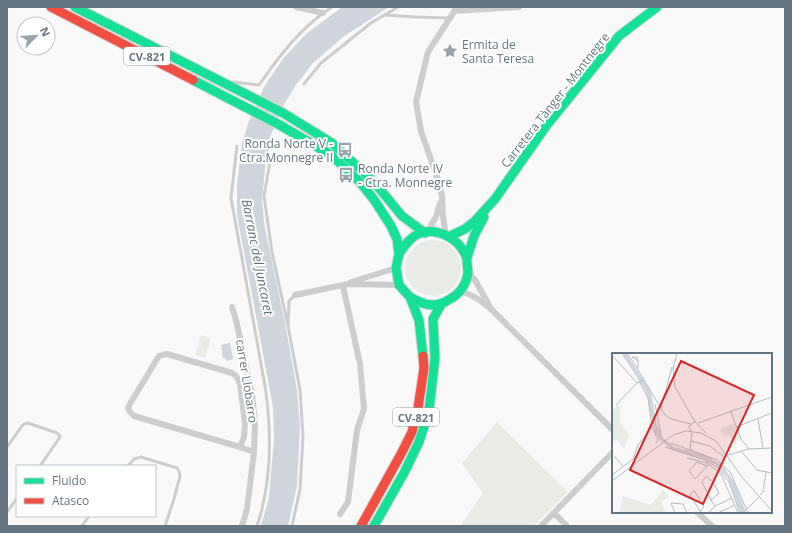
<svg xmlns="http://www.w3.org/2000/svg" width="792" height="533" viewBox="0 0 792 533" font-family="'Open Sans',sans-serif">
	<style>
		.green { fill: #e8ebe6 }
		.water { fill: #cfd5da }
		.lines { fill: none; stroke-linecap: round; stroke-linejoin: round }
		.fast-casing { stroke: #d6d7d8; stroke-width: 11 }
		.jam-casing { stroke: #d6d7d8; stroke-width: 11 }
		.lane { stroke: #cccece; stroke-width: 3 }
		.street { stroke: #cccece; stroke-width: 6 }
		.fast { stroke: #16e098; stroke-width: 9 }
		.jam { stroke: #f24e42; stroke-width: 9 }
		.labels { text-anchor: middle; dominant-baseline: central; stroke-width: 4; stroke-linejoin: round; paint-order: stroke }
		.shield { fill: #fff; stroke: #949ea8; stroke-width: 1 }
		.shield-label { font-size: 11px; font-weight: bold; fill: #667582 }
		.poi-label { font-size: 12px; fill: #667582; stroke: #fff; text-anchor: start }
		.street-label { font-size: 12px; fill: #667582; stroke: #fff }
		.water-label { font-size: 13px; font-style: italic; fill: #60737b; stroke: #fff }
		.inset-road { fill: none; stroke: #b5bcc2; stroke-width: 1 }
		.view { fill: #d62828; fill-opacity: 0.15; stroke: #d62828; stroke-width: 2 }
		.inset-edge { fill: none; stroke: #667582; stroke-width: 2 }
	</style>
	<rect width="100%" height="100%" fill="#f9f9f9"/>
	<path class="green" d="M405 268a28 28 0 1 1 56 0a28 28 0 1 1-56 0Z
		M201,335L211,338L205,358L195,355Z
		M497,422L568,492L534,526H460L483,493L462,463Z"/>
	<path class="water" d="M342,7H389L343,37L313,63L296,85L284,104L270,137L266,160L262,199L264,223L286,328L297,390L300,427L297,486L288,526H261L269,497L274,440L273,407L237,215V184L242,143L249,121L264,87L282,60L306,34Z
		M230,343L233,359L227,361L225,358H223L221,345Z"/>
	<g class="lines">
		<defs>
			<path id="fast" d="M75,7L283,113L332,143L374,182L402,216L425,233
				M193,80L278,124L331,155L360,182L375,201L391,226L397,239L399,254L396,268L399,285L410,297L419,320L423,356
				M450,236L465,229L475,221L495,199L547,125L619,36L657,7
				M399,254C404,247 409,238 418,234C437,226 459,239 466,256C467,259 467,260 467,262C467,266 468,269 468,272C467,283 460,294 450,299C435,309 424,305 410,297
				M467,258L474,236L484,217
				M374,526L404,473L419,442L429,411L435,358L433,319L442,303"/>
			<path id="jam" d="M51,7L193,80
				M361,526L401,454L412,432L418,408L424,368L423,356"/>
		</defs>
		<use href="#fast" class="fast-casing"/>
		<use href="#jam" class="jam-casing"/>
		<path class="lane" d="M384,15L416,17L449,18
			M233,82L259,85C279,56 302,26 332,7
			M304,84L321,63L371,23L398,7
			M237,146L231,198L265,386C272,433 272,481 257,526
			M270,162L264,196L272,252L288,326L289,301L295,295
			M288,326L300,390L303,436L300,489L292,526
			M7,447L22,426L24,424L28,423L57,433L59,435L60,437L40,466
			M128,466L134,459L141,457L177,468L179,471L180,476L174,499L165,526
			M7,512L17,498
			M82,526L89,516"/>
		<path class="street" d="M296,7L323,13
			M455,11L519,7
			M427,232L436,217L440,203
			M446,235L443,217L442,196L439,183L421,131L416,102L428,52L457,7
			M468,272L475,280L489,305
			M348,284L399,285
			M460,291C473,295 480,300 490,308L613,430
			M295,295L348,284L351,282L396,268
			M232,307L236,320L252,394L255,424L254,452L247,509L242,526
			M240,447L244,437L245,423L240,384C238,379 237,376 232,373L167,354L162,355L159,356L131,402L128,408L130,412L134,416L240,447L254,452
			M697,512L712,526
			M554,513L567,526
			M340,514L348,502L357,430L364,409L360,364L343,286
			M541,526L613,452"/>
		<use href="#fast" class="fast"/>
		<use href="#jam" class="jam"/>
	</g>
	<defs>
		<symbol id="sight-bare" viewBox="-9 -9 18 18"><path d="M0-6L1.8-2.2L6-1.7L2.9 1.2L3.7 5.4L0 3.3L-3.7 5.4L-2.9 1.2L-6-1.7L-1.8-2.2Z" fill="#99a3ac" stroke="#fff" stroke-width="2.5" paint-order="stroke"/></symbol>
		<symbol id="bus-bare" viewBox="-9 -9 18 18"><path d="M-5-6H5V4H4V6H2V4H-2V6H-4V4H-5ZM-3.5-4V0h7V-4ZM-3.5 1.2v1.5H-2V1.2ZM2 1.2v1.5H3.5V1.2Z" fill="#99a3ac" stroke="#fff" stroke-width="2.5" paint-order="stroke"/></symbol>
	</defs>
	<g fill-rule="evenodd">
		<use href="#sight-bare" x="439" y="40" width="22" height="22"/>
		<use href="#bus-bare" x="334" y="139" width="22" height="22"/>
		<use href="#bus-bare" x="335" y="164" width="22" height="22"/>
	</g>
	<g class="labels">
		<g class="shield">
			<rect x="124" y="47" width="46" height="18" rx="3"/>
			<rect x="393" y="408" width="46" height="18" rx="3"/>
		</g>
		<g class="shield-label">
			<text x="147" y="56">CV-821</text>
			<text x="416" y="417">CV-821</text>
		</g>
		<g class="poi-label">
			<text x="462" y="44">Ermita de<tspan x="462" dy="14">Santa Teresa</tspan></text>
			<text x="333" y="143" text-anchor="end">Ronda Norte V -<tspan x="333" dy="14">Ctra.Monnegre II</tspan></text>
			<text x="358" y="168">Ronda Norte IV<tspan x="358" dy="14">- Ctra. Monnegre</tspan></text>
		</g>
		<g class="street-label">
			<text transform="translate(555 100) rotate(-52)">Carretera Tànger - Montnegre</text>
			<text transform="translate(247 381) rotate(81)">carrer Llobarro</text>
		</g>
		<g class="water-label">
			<text transform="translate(258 257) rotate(79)">Barranc del Juncaret</text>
		</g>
	</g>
	<g transform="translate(612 353)">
		<rect width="160" height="160" fill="#f9f9f9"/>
		<path d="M5,52L8,53V70L17,81L12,96L5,87L0,89V58ZM122,70L128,86L122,90L117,82L112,83L108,76ZM51,137L57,144L49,148L54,160H7L11,143L39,152Z" fill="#e8ebe6"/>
		<path d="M9,0H14L39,39L45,72L51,85L62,94L91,101L111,113L123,131L134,160H129L116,125L104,112L92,106L59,96L47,86L42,77L34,38Z" fill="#cfd5da"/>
		<path class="inset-road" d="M15,0L25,15M65,0L61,16L63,34L83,69M0,2L25,30M26,8L20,4H25L26,8V13L25,15L32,27M27,28L36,45L40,74L46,87L44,90M43,51L49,81M4,52L25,30L32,27L53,62L59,66L79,71M49,55L60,14M119,59L129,86L137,96M146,66L151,95M86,70L160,44M124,74L160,60M79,79L77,73L83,69L94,80M79,88L98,93L111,103M58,90L81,98L78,95L80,80M53,94L93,107L106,115L117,129L128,160M81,98L105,107L118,119L136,160M129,98L145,117L160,120M116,102L137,96L160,95M2,103L11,113M75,105L95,110L109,121L126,160M95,113L85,109L77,118L83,126L84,125L95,113L97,111M0,122L21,106L26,92L40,74M0,128L61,82L74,78L89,80L104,88L130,124L160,158M148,142L151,139L154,119M99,147L107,140L101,129L94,123L90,129L99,147L103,153M88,158L92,154L82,137L78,142L86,155L87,157L89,159V160M63,160L59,150L71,151L75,160M96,160L103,153L120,145M106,160L123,152M131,160L147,144"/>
		<path class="view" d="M69,8L142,42L91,151L18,117Z"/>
		<rect width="160" height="160" class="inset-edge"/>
	</g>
	<rect width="792" height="533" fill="none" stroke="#667582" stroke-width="16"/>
	<rect x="16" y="465" width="140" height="52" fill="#ffffff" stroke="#c2c8cd"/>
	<rect x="24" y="478" width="20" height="6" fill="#16e098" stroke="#c2c8cd"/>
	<text x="52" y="485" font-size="12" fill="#667582">Fluido</text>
	<rect x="24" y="498" width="20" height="6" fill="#f24e42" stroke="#c2c8cd"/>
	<text x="52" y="505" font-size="12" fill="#667582">Atasco</text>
	<g transform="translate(36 36) rotate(65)"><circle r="19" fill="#ffffff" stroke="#c2c8cd"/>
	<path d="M0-3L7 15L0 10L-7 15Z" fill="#99a3ac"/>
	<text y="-6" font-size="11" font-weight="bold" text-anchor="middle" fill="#667582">N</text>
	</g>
</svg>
